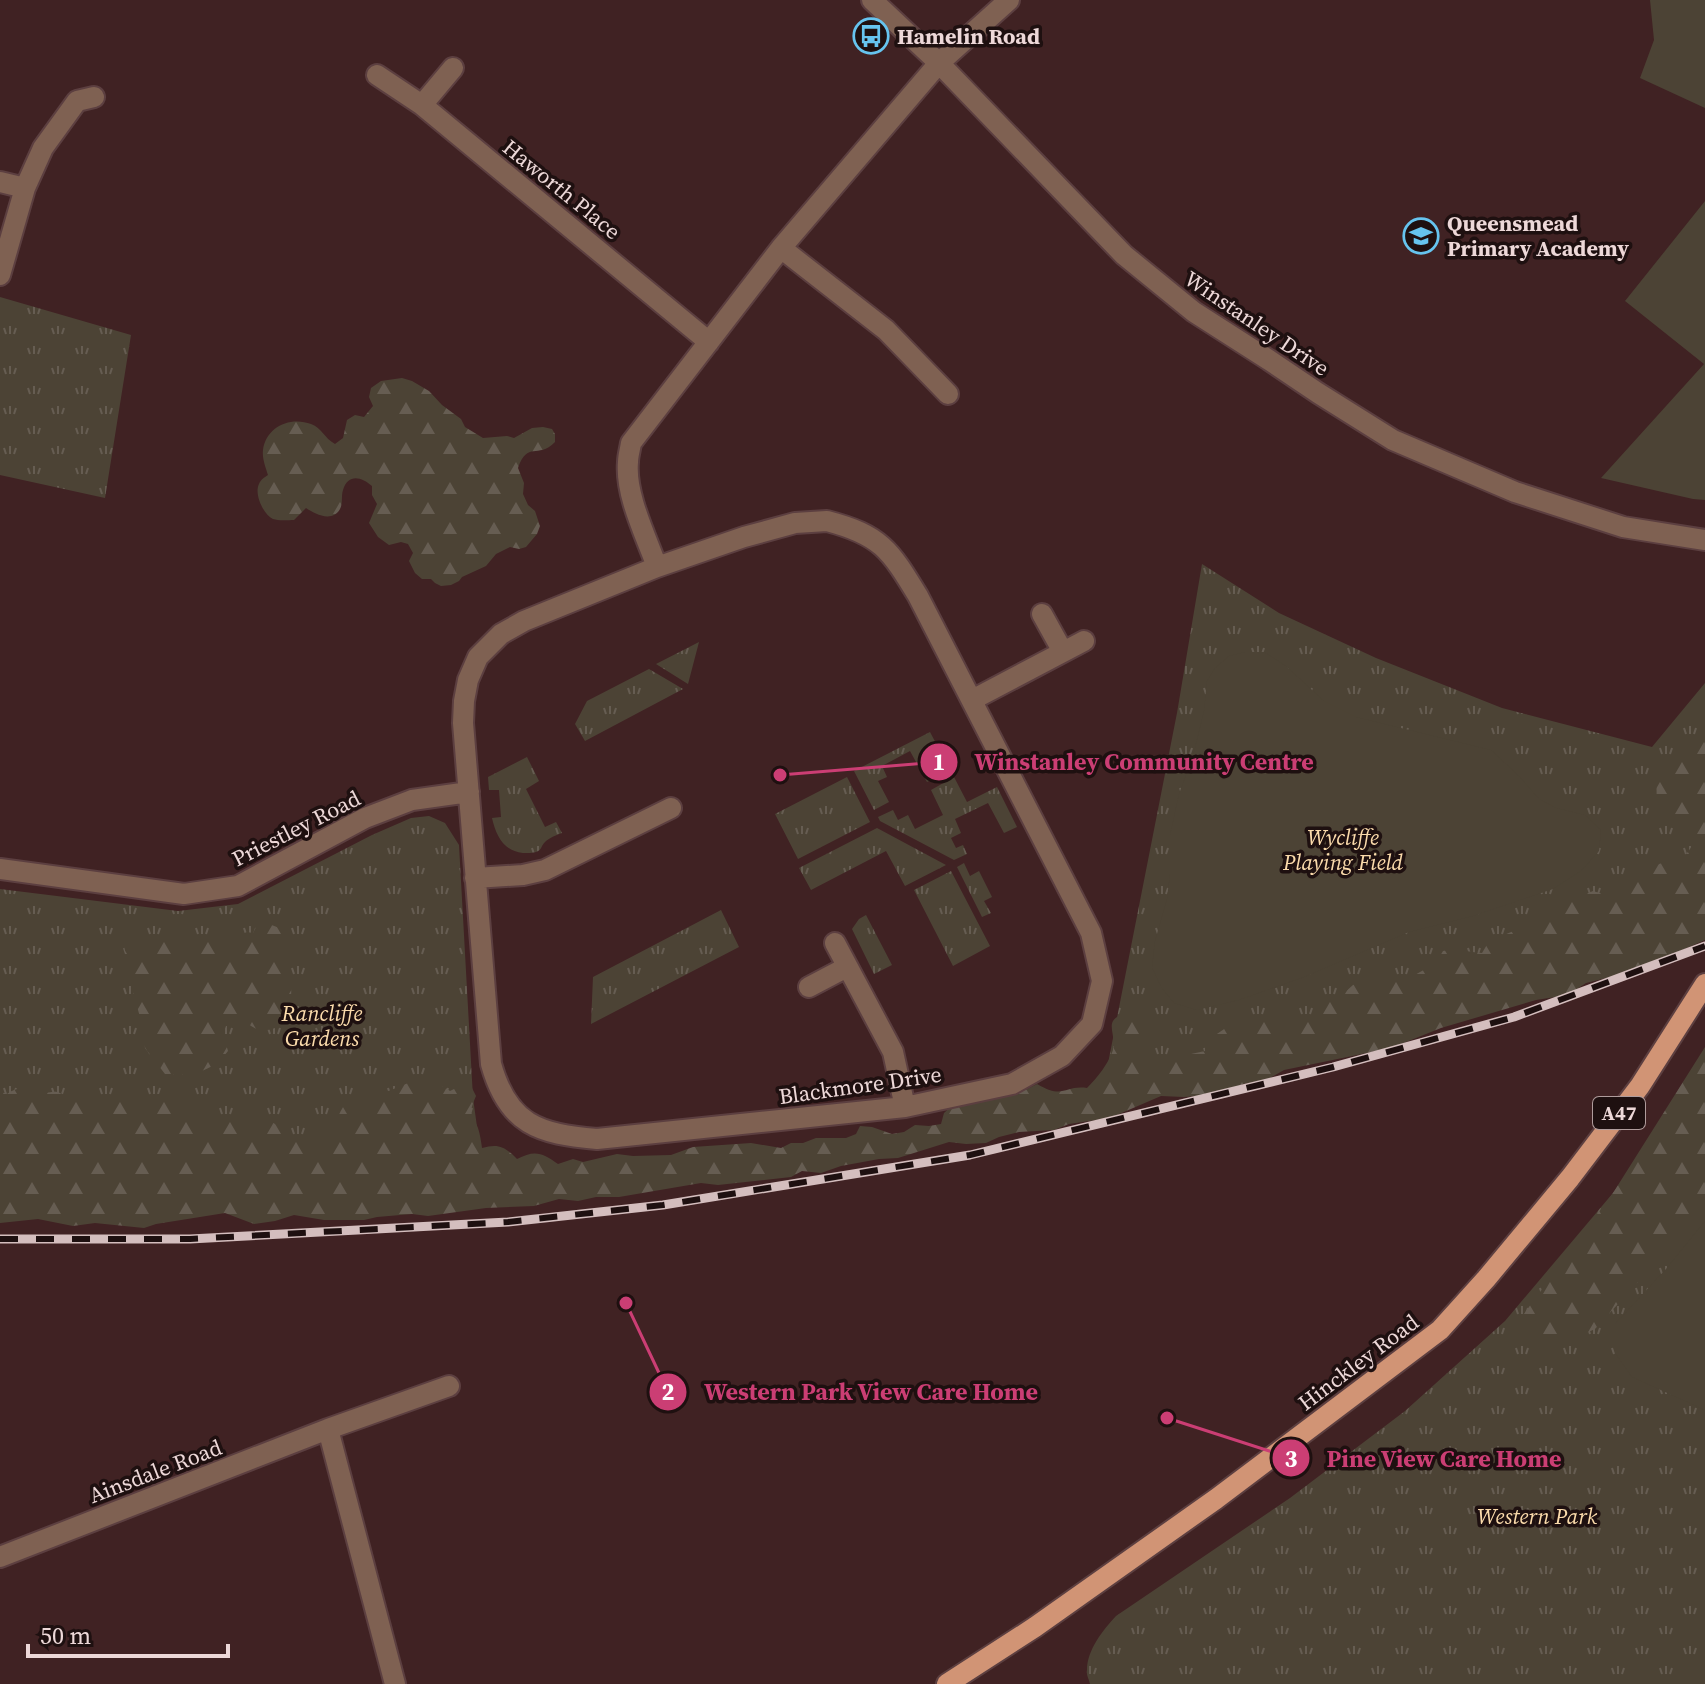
<svg xmlns="http://www.w3.org/2000/svg" width="1705" height="1684" viewBox="0 0 1705 1684" font-family="'Source Serif 4',serif">
	<style>
		.grass { fill: url(#grass-tufts) }
		.forest { fill: url(#forest-firs) }
		.garden { fill: #4c4335 }
		.lines { fill: none; stroke-linecap: round; stroke-linejoin: round }
		.street-casing { stroke: #5c3f40; stroke-width: 24 }
		.primary-casing { stroke: #5c3f40; stroke-width: 24 }
		.street { stroke: #7f6152; stroke-width: 20 }
		.primary { stroke: #d19475; stroke-width: 20 }
		.rail-casing { stroke: #d4bebe; stroke-width: 9 }
		.rail { stroke: #1e1010; stroke-width: 6; stroke-dasharray: 18; stroke-linecap: butt }
		.labels { text-anchor: middle; dominant-baseline: central; stroke-width: 7; stroke-linejoin: round; paint-order: stroke }
		.shield { fill: #1e1010; stroke: #af9c9c; stroke-width: 2 }
		.shield-label { font-size: 20px; font-weight: bold; fill: #edd8d8 }
		.poi-label { font-size: 22px; font-weight: bold; fill: #edd8d8; stroke: #1e1010; text-anchor: start }
		.street-label { font-size: 22px; fill: #edd8d8; stroke: #1e1010 }
		.park-label { font-size: 22px; font-style: italic; fill: #fbdbab; stroke: #1e1010 }
		.leader { fill: none; stroke: #cb3e74; stroke-width: 3 }
		.callout-dot { fill: #cb3e74; stroke: #1e1010; stroke-width: 3 }
		.mark-label { font-size: 24px; text-anchor: middle; font-weight: bold; fill: #fff }
		.callout-label { font-size: 24px; text-anchor: middle; font-weight: bold; fill: #cb3e74; stroke: #1e1010; stroke-width: 7; stroke-linejoin: round; paint-order: stroke }
	</style>
	<defs>
		<pattern id="grass-tufts" width="24" height="20" patternUnits="userSpaceOnUse" patternTransform="scale(2)"><rect width="24" height="20" fill="#4c4335"/><path d="M3 7l-1-3M5 7V3M7 7l1-3M15 17l-1-3M17 17v-4M19 17l1-3" fill="none" stroke="#665d52"/></pattern>
		<pattern id="forest-firs" width="22" height="20" patternUnits="userSpaceOnUse" patternTransform="scale(2)"><rect width="22" height="20" fill="#4c4335"/><path d="M5 1l3.5 6h-7zM16 11l3.5 6h-7z" fill="#665d52"/></pattern>
	</defs>
	<rect width="100%" height="100%" fill="#402223"/>
	<path class="grass" d="M0,297L131,335L105,498L0,475Z
		M1202,564L1279,613L1376,658L1502,708L1652,747L1705,683V922L1101,1099L1177,713Z
		M699,642L688,684L656,664Z
		M649,669L683,689L585,741L575,724L587,701Z
		M930,732L950,770L927,782L910,751L882,766L887,777L878,781L889,802L874,810L854,771Z
		M527,757L539,781L526,789L545,827L556,822L562,833C556,835 549,838 545,842C540,847 543,849 536,852C534,853 526,853 523,853C503,851 496,835 492,818L501,817L499,790H489L488,777Z
		M847,777L870,822L798,859L775,814Z
		M954,777L967,802L997,787L1017,827L1004,833L988,803L955,819L961,833L951,838L956,848L963,845L967,854L954,860L880,821L878,817L893,810L898,820L908,815L915,829L943,815L931,790Z
		M429,816L445,823L459,845L473,1098L482,1163L0,1192V889L178,911L238,904L372,835L411,818Z
		M877,828L946,865L905,886L886,851L811,890L799,868Z
		M964,863L970,876L979,871L992,897L984,901L991,913L982,917L957,867Z
		M951,871L990,946L953,966L914,890Z
		M721,910L739,947L591,1024L593,977Z
		M866,915L892,965L874,974L852,929L859,919Z
		M1705,1065V1684H1090C1089,1679 1086,1675 1087,1670C1087,1650 1103,1630 1116,1616L1290,1498L1405,1411L1505,1321L1613,1193Z"/>
	<path class="forest" d="M402,378L412,381L429,391L442,405L461,419L465,427L483,438L507,436L514,438L532,428L543,427L552,429L555,434V442C537,460 528,440 518,468L524,483L523,494L528,505L535,511L540,526L537,534L526,547L519,549L510,547L496,554L486,566L462,577L459,581L451,585L441,586L435,583L431,579H422L415,573L409,561L413,553L408,544L401,542L389,545L378,537L369,523L377,504L372,495V486C362,477 348,473 343,490C341,496 343,504 340,509C332,523 315,514 306,508L294,520C288,520 279,521 273,519C263,514 254,494 259,484C261,479 264,478 268,475C266,468 262,459 263,450C266,427 290,416 311,424C322,428 324,438 335,444L343,438L347,420L355,415L364,417L373,406L369,397L371,388L381,381Z
		M1705,737V940L1635,971L1586,983L1568,995L1536,1000L1441,1028L1391,1048L1284,1070L1265,1081L1243,1084L1227,1094L1184,1097L1161,1096L1110,1118L1069,1124L1054,1130L1019,1132L999,1137L986,1143L966,1144L949,1142L898,1158L879,1159L841,1166L821,1173L802,1171L791,1177L718,1185L701,1183L619,1197H596L578,1201L559,1199L534,1206L486,1208L428,1216L412,1214L377,1217L364,1220H324L294,1215L275,1221L254,1224L225,1213L156,1224L144,1228L95,1223L73,1226L38,1219L0,1223V1091L7,1094C23,1083 26,1094 41,1093C54,1093 55,1088 68,1098C80,1096 88,1097 97,1106C113,1105 125,1097 141,1101L147,1096L159,1094L174,1105L187,1104L198,1109L204,1119L227,1114C249,1131 249,1116 268,1121C284,1125 291,1144 310,1143C337,1141 334,1112 350,1099C360,1092 369,1095 380,1093C389,1092 395,1088 403,1085C422,1077 434,1079 450,1091L464,1084L472,1088L476,1096C468,1115 471,1111 478,1128C480,1134 481,1141 482,1148C499,1143 505,1147 517,1159C534,1150 542,1152 558,1164L573,1159L583,1162L617,1154L633,1156L671,1155L693,1147L751,1143L781,1148L791,1143H803L816,1138H846L856,1134L860,1126L872,1127L892,1134L904,1132L915,1125L929,1126L941,1124L944,1113L955,1103L1011,1090H1025L1037,1084C1064,1100 1064,1085 1087,1088C1097,1078 1109,1063 1113,1050C1117,1030 1099,1018 1133,1012C1146,1020 1152,1030 1143,1044C1147,1058 1152,1063 1166,1065L1173,1059L1183,1060L1191,1054L1205,1051V1046L1214,1036L1230,1025L1249,1019L1268,1016L1276,1020L1287,1019L1297,1022L1310,1021L1323,1004L1332,998L1343,994L1353,985L1369,980L1379,982L1413,976L1436,963L1443,951C1457,948 1468,952 1482,953L1488,943L1496,941L1504,935L1523,927L1536,926L1545,920L1554,916L1561,901L1575,899L1593,891L1606,895L1627,894L1636,879L1659,864L1685,856L1692,846L1694,831L1687,820L1662,822C1654,808 1658,799 1656,783L1667,770L1686,758Z
		M269,924L282,929V937L279,943L282,948L280,961C288,977 295,986 289,1004L293,1014L292,1020L282,1024L276,1020L275,1028C259,1034 251,1027 240,1017L229,1018L223,1034L228,1051C210,1074 192,1075 165,1074L145,1048L142,1024L127,971L124,943L137,945L177,937L209,940L223,935L237,936L247,932L253,933L257,925Z
		M1705,1047V1209L1595,1329L1548,1350L1518,1322L1613,1193Z"/>
	<path class="garden" d="M1650,0H1705V108L1640,78L1654,40Z
		M1705,201V500L1693,499L1601,478L1704,364L1625,301Z
		M1245,652H1264L1286,666L1324,701L1356,717L1491,750L1520,777L1539,799L1556,808L1585,815L1601,830L1599,851L1581,871L1553,889L1473,916L1409,932L1304,977L1239,1000L1197,1010L1174,1003L1161,987L1152,967L1155,941L1167,899L1170,874V835L1179,794L1193,756L1204,711L1207,681L1215,668L1229,656Z
		M1705,1221V1410L1632,1377L1615,1353V1324L1666,1269Z"/>
	<g class="lines">
		<defs>
			<path id="street" d="M872,0L939,63L1124,255L1194,312L1269,360L1318,393L1393,440L1515,492L1623,527L1705,540
				M453,68L422,105L709,342
				M377,75L422,105
				M0,182L25,188
				M781,248L886,330L948,394
				M0,275L25,188L43,148L77,101L94,97
				M827,521C881,535 890,550 918,596L1091,933L1102,981L1092,1024L1062,1056L1012,1084L905,1107L597,1139C539,1134 508,1125 491,1064L463,723L464,701L468,680L478,657L501,634L524,621L657,567L744,537L795,523Z
				M657,567C646,536 625,495 628,462C628,456 630,450 631,443L781,248L939,63L1009,0
				M1042,614L1063,652
				M972,700L1084,641
				M0,869L184,894L238,886L365,818L412,800L469,792
				M475,878L523,875L545,870L671,808
				M835,943L893,1052L905,1107
				M809,987L847,967
				M328,1429L449,1386
				M0,1557L328,1429L395,1684"/>
			<path id="primary" d="M947,1684L1035,1627L1216,1499L1440,1330L1486,1279L1570,1178L1640,1086L1705,984"/>
		</defs>
		<use href="#street" class="street-casing"/>
		<use href="#primary" class="primary-casing"/>
		<use href="#street" class="street"/>
		<use href="#primary" class="primary"/>
		<defs>
			<path id="rail" d="M0,1239H190L508,1222L663,1205L970,1155L1333,1067L1514,1017L1705,946"/>
		</defs>
		<use href="#rail" class="rail-casing"/>
		<use href="#rail" class="rail"/>
	</g>
	<defs>
		<symbol id="bus-ring" viewBox="-11 -11 22 22"><circle r="9.5" fill="#1e1010" stroke="#66c4ef" stroke-width="1.5"/><path d="M-5-6H5V4H4V6H2V4H-2V6H-4V4H-5ZM-3.5-4V0h7V-4ZM-3.5 1.2v1.5H-2V1.2ZM2 1.2v1.5H3.5V1.2Z" fill="#66c4ef"/></symbol>
		<symbol id="school-ring" viewBox="-11 -11 22 22"><circle r="9.5" fill="#1e1010" stroke="#66c4ef" stroke-width="1.5"/><path d="M0-5L7-2L0 1L-7-2ZM-4 1L0 2.5L4 1V4Q0 6-4 4Z" fill="#66c4ef"/></symbol>
	</defs>
	<g fill-rule="evenodd">
		<use href="#bus-ring" x="851" y="16" width="40" height="40"/>
		<use href="#school-ring" x="1401" y="216" width="40" height="40"/>
	</g>
	<g class="labels">
		<rect class="shield" x="1593" y="1097" width="52" height="32" rx="6"/>
		<g class="shield-label">
			<text x="1619" y="1113">A47</text>
		</g>
		<g class="poi-label">
			<text x="897" y="36">Hamelin Road</text>
			<text x="1447" y="223">Queensmead<tspan x="1447" dy="25">Primary Academy</tspan></text>
		</g>
		<g class="street-label">
			<text transform="translate(562 189) rotate(39)">Haworth Place</text>
			<text transform="translate(1257 323) rotate(34)">Winstanley Drive</text>
			<text transform="translate(296 828) rotate(-27)">Priestley Road</text>
			<text transform="translate(860 1085) rotate(-8)">Blackmore Drive</text>
			<text transform="translate(1358 1362) rotate(-37)">Hinckley Road</text>
			<text transform="translate(155 1471) rotate(-21)">Ainsdale Road</text>
		</g>
		<g class="park-label">
			<text x="1343" y="837">Wycliffe<tspan x="1343" dy="25">Playing Field</tspan></text>
			<text x="322" y="1013">Rancliffe<tspan x="322" dy="25">Gardens</tspan></text>
			<text x="1537" y="1516">Western Park</text>
		</g>
	</g>
	<path class="leader" d="M780 775L939 762M626 1303L668 1392M1167 1418L1291 1458"/>
	<g class="callout-dot">
		<circle cx="780" cy="775" r="8"/>
		<circle cx="626" cy="1303" r="8"/>
		<circle cx="1167" cy="1418" r="8"/>
		<circle cx="939" cy="762" r="20"/>
		<circle cx="668" cy="1392" r="20"/>
		<circle cx="1291" cy="1458" r="20"/>
	</g>
	<g class="mark-label">
		<text x="939" y="770">1</text>
		<text x="668" y="1400">2</text>
		<text x="1291" y="1467">3</text>
	</g>
	<g class="callout-label">
		<text x="1144" y="770">Winstanley Community Centre</text>
		<text x="871" y="1400">Western Park View Care Home</text>
		<text x="1444" y="1467">Pine View Care Home</text>
	</g>
	<path d="M28 1644v12h200v-12" fill="none" stroke="#edd8d8" stroke-width="4"/>
	<text x="40" y="1644" font-size="24" fill="#edd8d8" stroke="#1e1010" stroke-width="6" paint-order="stroke">50 m</text>
</svg>
